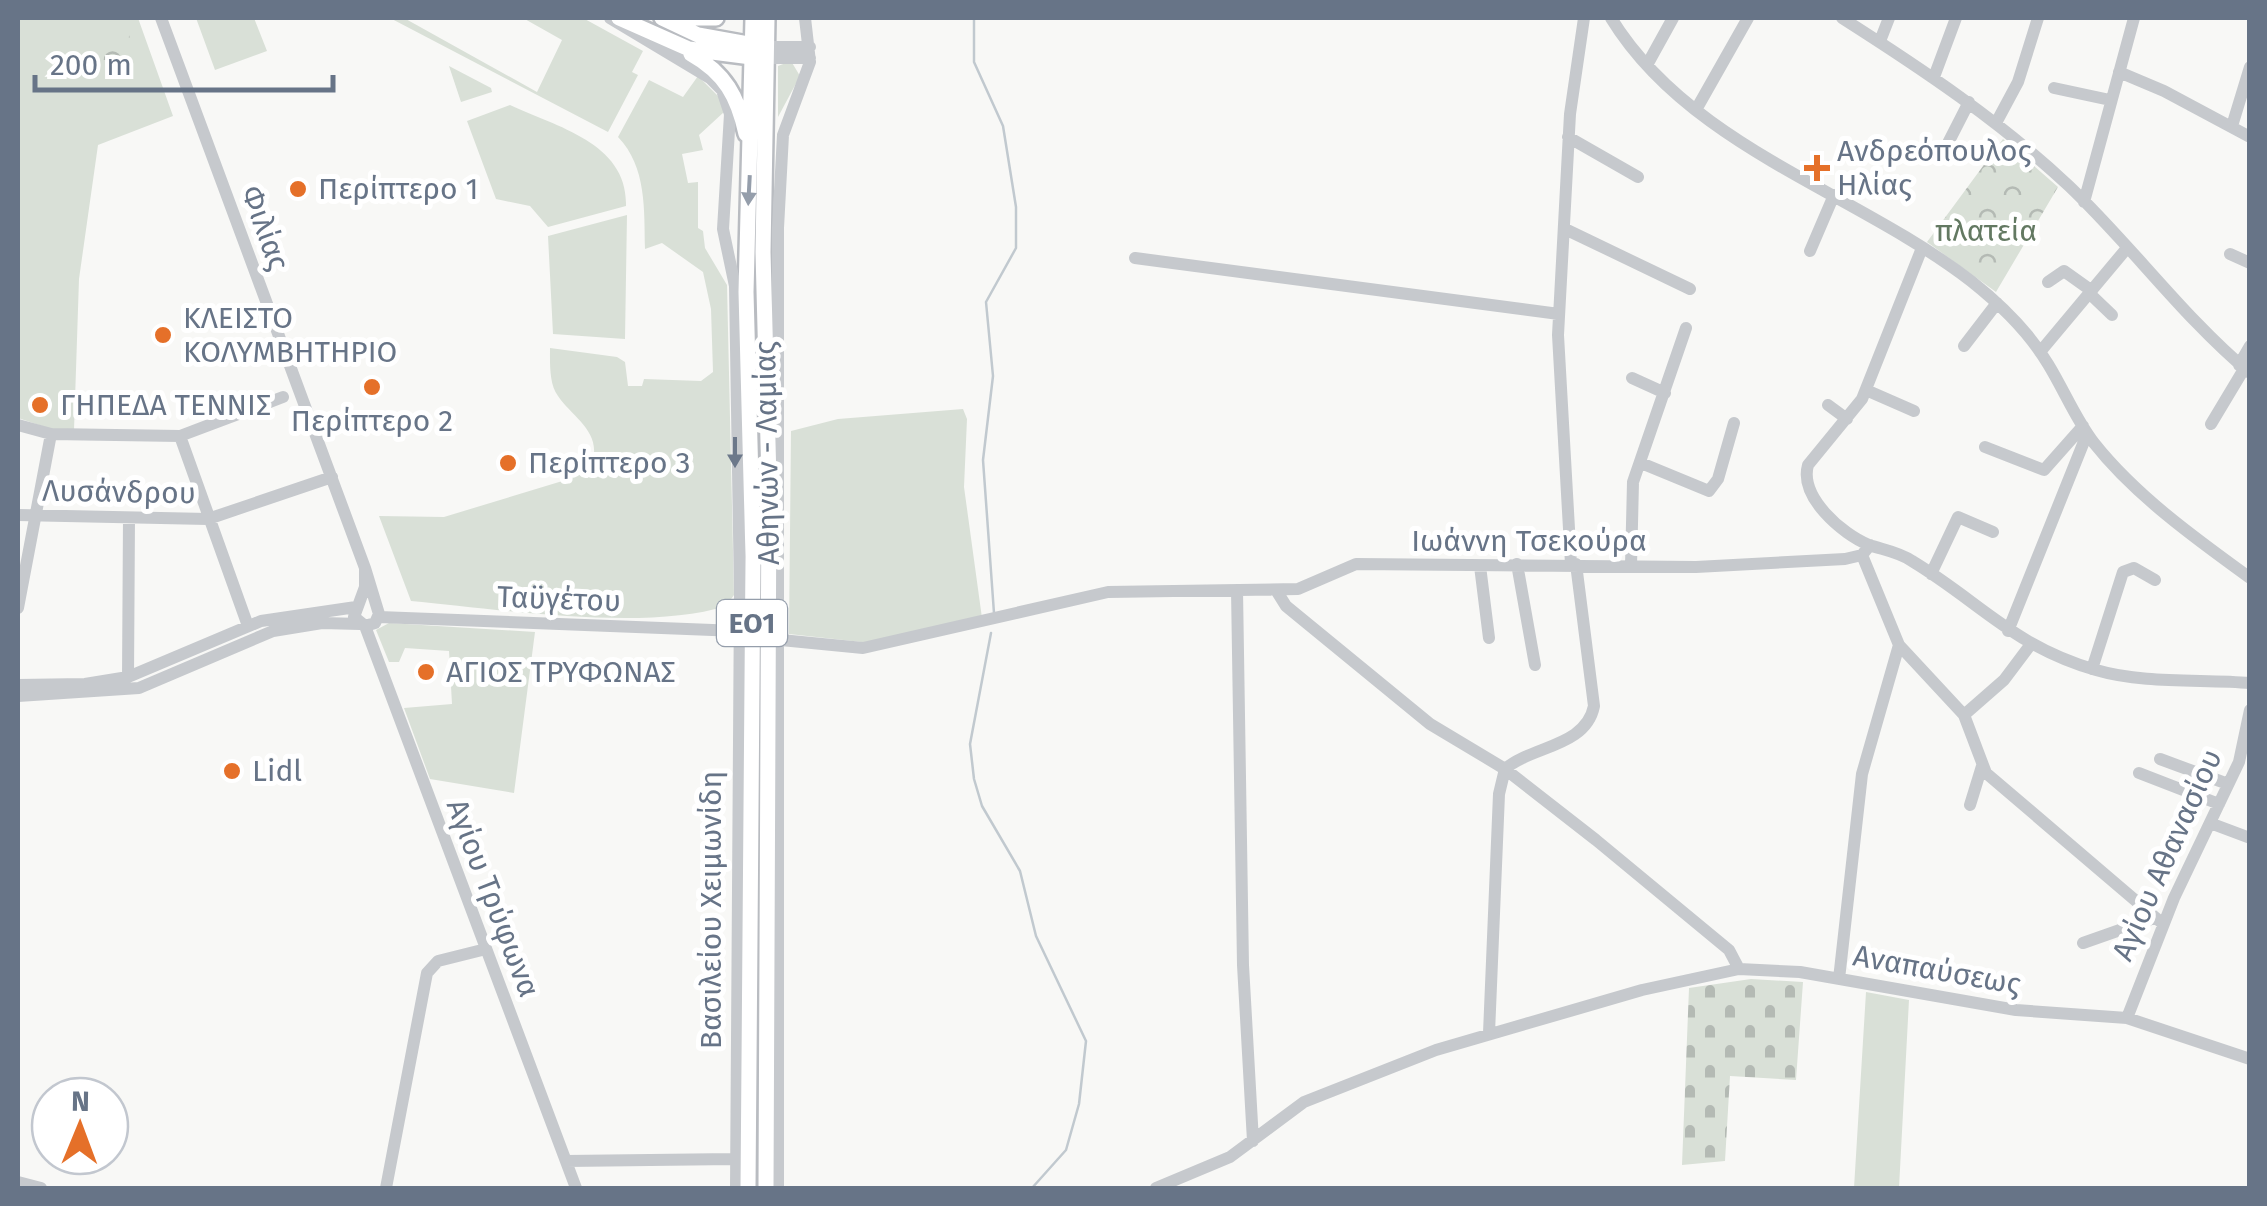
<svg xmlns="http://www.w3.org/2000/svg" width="2267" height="1206" viewBox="0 0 2267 1206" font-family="'Fira Sans',sans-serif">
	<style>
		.grass { fill: #d9e0d7 }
		.cemetery { fill: url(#cemetery-stones) }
		.park { fill: url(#park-crowns) }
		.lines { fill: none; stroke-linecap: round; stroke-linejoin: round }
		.stream { stroke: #c1c9cf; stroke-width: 2.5 }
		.major-casing { stroke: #b9bcc1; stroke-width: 20 }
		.minor { stroke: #c6c9cd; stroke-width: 12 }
		.major { stroke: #fff; stroke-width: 15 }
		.oneway { fill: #959eab }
		.oneway2 { fill: #6c788a }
		.poi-dot { fill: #e57029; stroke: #fff; stroke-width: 4 }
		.labels { text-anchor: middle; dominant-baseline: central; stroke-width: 10; stroke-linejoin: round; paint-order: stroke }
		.shield { fill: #fff; stroke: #959eab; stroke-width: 2.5 }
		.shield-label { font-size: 28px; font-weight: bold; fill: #677487 }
		.poi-label { font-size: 30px; fill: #677487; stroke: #fff; text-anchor: start }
		.street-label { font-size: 30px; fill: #677487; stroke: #fff }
		.park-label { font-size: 30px; fill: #637962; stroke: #fff }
	</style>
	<defs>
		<pattern id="cemetery-stones" width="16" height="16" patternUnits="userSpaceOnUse" patternTransform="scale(2.5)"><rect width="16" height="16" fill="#d9e0d7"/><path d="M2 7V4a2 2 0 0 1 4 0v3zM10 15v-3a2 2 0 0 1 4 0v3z" fill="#b4bab4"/></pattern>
		<pattern id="park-crowns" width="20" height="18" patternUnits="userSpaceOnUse" patternTransform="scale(2.5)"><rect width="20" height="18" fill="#d9e0d7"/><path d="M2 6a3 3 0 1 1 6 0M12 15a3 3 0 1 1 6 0" fill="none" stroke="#b4bab4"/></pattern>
	</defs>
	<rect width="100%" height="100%" fill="#f8f8f6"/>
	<path class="grass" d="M18,18H138L173,116L98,145L79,279L74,430H54L18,418Z
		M196,18H254L267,51L215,70Z
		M390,18H404L537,92L562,40L523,18H583L643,51L632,72L638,75L608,132Z
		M791,61L800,76L778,117V66Z
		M449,66L491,88L492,92L461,102Z
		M698,76L721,99L724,112L699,135L703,150L682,154L688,183L698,182V228L703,231L705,248L727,285L734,595L726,606C644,632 499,609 411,601L379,516L444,517L569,479L591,465C604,433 573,418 558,396C549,384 550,363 550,348L617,357L625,362L628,386H642L644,379L701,381L713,372L711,309L703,272L662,243L645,249C644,210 647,167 618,137L649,80L683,97Z
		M510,105C557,127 628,143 626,206L548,227L530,206L496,199L467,121Z
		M627,215L625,339L553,334L548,236Z
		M963,409L967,419L964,487L982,618L880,644L789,634L791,431L838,419Z
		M389,623L535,632L514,793L430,779L404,708L452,704L449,651L405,648L399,662H389L376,630Z
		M1866,992L1909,1000L1899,1188H1854Z"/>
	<path class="cemetery" d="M1751,979L1803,982L1796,1080L1730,1076L1725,1161L1682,1165L1689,988Z"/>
	<path class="park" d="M107,18H123L136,55L95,70Z
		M2003,139L2058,187L1996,292L1927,242Z"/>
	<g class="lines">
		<path class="stream" d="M974,18V62L1003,126L1016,207V248L986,302L993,376L983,460L994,613
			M991,633L970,744L974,779L982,806L1020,871L1036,936L1086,1041L1079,1104L1066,1150L1032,1188"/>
		<defs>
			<path id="major" d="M619,18L689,49L759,58
				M662,18L698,35L759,46
				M680,18H716
				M691,54C725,73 738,97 746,134
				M748,1188L753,556L746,292L753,18
				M766,1188L769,481L763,252L767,18"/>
		</defs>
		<use href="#major" class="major-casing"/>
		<path class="minor" d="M161,18L365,568L379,614L375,623L365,626
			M610,18L710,78L722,90L730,114L723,229L735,286L740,593L736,1188
			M1611,18C1690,147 1856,192 1971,281C2000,304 2029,332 2048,364C2064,390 2076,420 2094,443C2135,495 2196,539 2250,578
			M1842,18C1922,69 2000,121 2069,186C2132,246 2183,317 2250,373
			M1880,41L1889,18
			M768,47H810
			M768,58H810
			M1647,65L1673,18
			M2119,72L2164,91L2250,137
			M1934,77L1956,18
			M2054,88L2110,100
			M1697,108L1748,18
			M1996,123L2018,82L2038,18
			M2232,126L2250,67
			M1568,137L1638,177
			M1944,151L1969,102
			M2084,202L2134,18
			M1565,229L1690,289
			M1922,248L1862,399L1808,465C1799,497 1842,534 1869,545C1884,550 1899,552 1912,561C1980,602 2013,646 2096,670C2143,684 2201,679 2250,683
			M1810,251L1834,195
			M2230,254L2250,263
			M1135,258L1559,314
			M2048,282L2064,271L2092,291
			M2089,293L2112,315
			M1964,346L1997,303
			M2040,352L2127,248
			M2239,365L2250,346
			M1632,378L1665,393
			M1866,390L1914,411
			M1828,405L1847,419
			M2211,424L2244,369
			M18,425L51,434L180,436L283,397
			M180,436L248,626
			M1985,447L2044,470L2083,426
			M1641,463L1709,491L1718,479L1734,423
			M18,515L208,519L332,477
			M1862,555L1899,645L1964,715L1986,773L2163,924
			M1517,564L1535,665
			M1571,564L1558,335L1570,114L1584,18
			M1480,566L1489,638
			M1631,566L1633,482L1686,328
			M365,568V587L354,617L365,626L576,1188
			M1931,574L1958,517L1993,532
			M1237,590L1243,965L1253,1141
			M1276,590L1286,606L1430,724L1505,769L1596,840L1729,950L1739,969
			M18,608L51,434
			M379,617L738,631
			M2008,631L2087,434
			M781,640L863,648L1108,592L1298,589L1356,564L1696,567L1845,559L1862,555L1870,545
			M2092,669L2123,572L2134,568L2155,580
			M128,677L129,518
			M18,685L85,684L128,677L261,621L356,607
			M18,696L139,688L273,631L322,623L360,624
			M1964,715L2004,680L2031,644
			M2160,759L2228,784
			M2139,773L2219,804
			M1970,805L1982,766
			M2210,823L2250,838
			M2083,943L2154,918
			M1839,979L1862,774L1899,645
			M2127,1018L2174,898L2239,762L2250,710
			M1489,1033L1499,794L1505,769C1531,746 1586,747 1594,706L1576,564
			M566,1161L734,1159
			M18,1182L41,1188
			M386,1188L427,973L438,961L486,949
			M778,1188V228L783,135L810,62L805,18
			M1156,1188L1230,1157L1304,1102L1436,1050L1642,990L1739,969L1800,972L2016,1010L2127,1018L2250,1059"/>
		<use href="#major" class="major"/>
	</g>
	<defs><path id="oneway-solid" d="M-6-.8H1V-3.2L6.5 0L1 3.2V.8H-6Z" transform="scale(2.5)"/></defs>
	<use class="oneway" href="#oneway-solid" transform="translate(749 190) rotate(93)"/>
	<use class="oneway2" href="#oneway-solid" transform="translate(735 452) rotate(90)"/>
	<g class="poi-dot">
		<path d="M1812 153h10v10h10v10h-10v10h-10v-10h-10v-10h10z"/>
		<circle cx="298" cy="189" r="10"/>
		<circle cx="163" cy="335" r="10"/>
		<circle cx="372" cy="387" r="10"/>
		<circle cx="40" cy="405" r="10"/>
		<circle cx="508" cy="463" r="10"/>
		<circle cx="426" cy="672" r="10"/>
		<circle cx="232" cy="771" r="10"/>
	</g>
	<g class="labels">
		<rect class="shield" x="717" y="600" width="70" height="46" rx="8"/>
		<g class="shield-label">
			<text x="752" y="623">ΕΟ1</text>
		</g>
		<g class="poi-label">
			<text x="1837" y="151">Ανδρεόπουλος<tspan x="1837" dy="34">Ηλίας</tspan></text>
			<text x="318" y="189">Περίπτερο 1</text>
			<text x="183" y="318">ΚΛΕΙΣΤΟ<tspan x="183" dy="34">ΚΟΛΥΜΒΗΤΗΡΙΟ</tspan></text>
			<text x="60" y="405">ΓΗΠΕΔΑ ΤΕΝΝΙΣ</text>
			<text x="372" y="421" text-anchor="middle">Περίπτερο 2</text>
			<text x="528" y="463">Περίπτερο 3</text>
			<text x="446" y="672">ΑΓΙΟΣ ΤΡΥΦΩΝΑΣ</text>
			<text x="252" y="771">Lidl</text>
		</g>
		<g class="street-label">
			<text transform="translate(265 228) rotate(70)">Φιλίας</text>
			<text transform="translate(767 453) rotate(-91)">Αθηνών - Λαμίας</text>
			<text transform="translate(119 492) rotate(1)">Λυσάνδρου</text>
			<text x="1529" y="541">Ιωάννη Τσεκούρα</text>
			<text transform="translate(559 599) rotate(2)">Ταϋγέτου</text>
			<text transform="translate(2167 855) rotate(-66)">Αγίου Αθανασίου</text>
			<text transform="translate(493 898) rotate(69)">Αγίου Τρύφωνα</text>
			<text transform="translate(711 910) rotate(-90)">Βασιλείου Χειμωνίδη</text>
			<text transform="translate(1937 970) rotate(10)">Αναπαύσεως</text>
		</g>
		<g class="park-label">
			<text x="1986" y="231">πλατεία</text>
		</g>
	</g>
	<rect width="2267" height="1206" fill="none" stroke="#677487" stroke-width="40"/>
	<g transform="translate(80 1126) rotate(1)"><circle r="48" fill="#ffffff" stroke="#c2c7cf" stroke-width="2.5"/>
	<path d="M0-8L18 38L0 25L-18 38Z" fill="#e57029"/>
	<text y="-15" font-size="28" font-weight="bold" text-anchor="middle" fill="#677487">N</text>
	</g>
	<path d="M35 75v15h298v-15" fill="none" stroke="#677487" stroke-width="5"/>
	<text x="50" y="75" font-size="30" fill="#677487" stroke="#ffffff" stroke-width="8" paint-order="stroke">200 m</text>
</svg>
